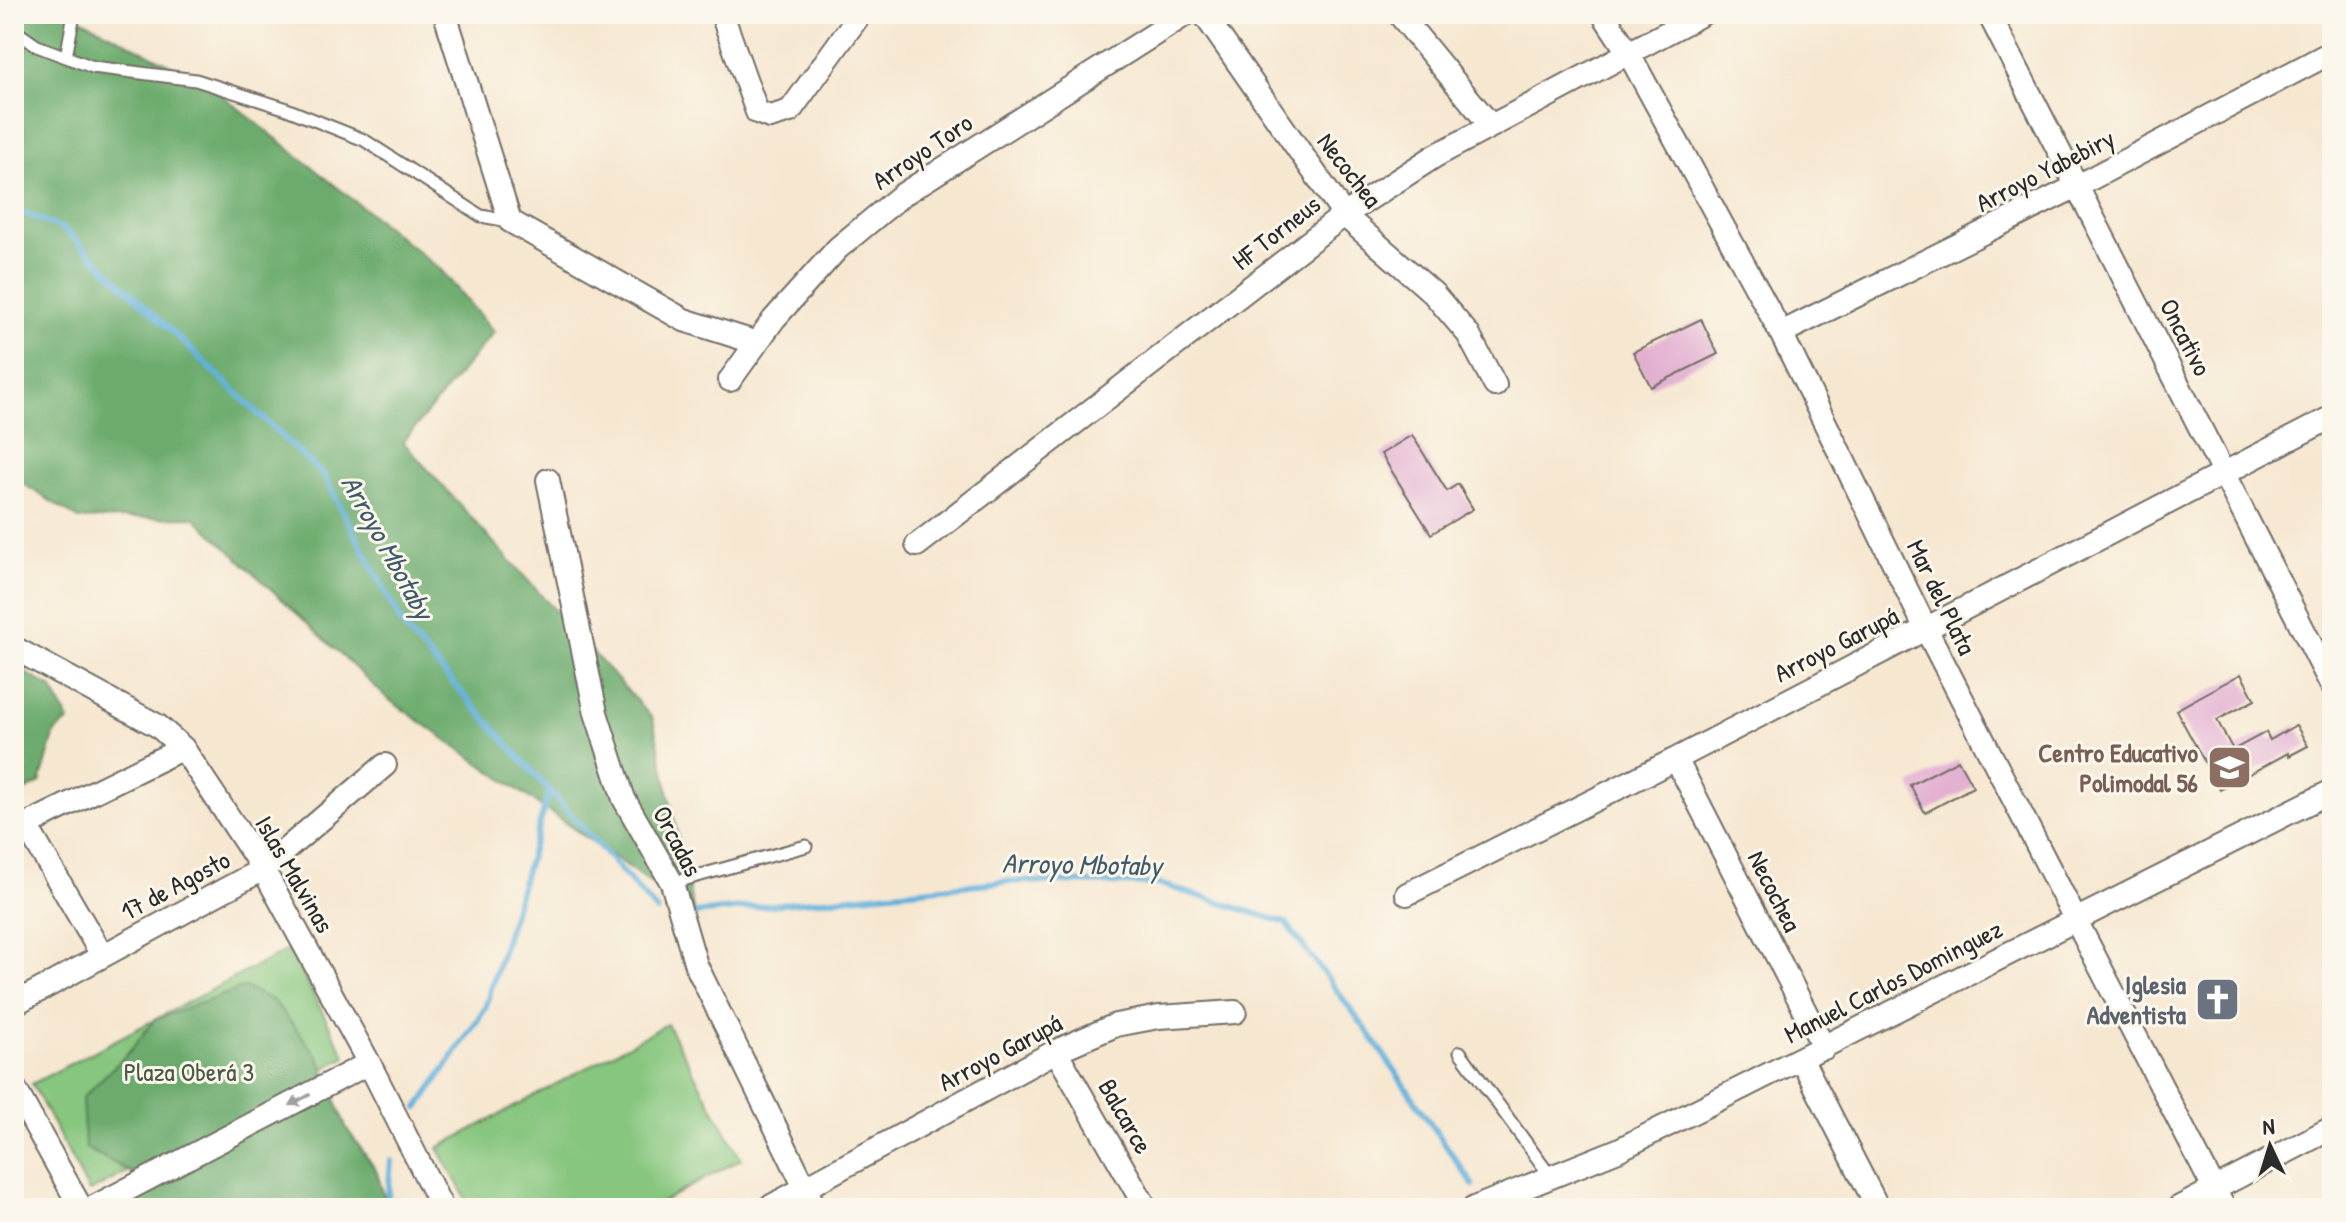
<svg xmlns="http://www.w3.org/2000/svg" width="2346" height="1222" viewBox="0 0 2346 1222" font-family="'Patrick Hand',sans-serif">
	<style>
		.green { fill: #86c67e; stroke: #587854; stroke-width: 2 }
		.forest { fill: #6cab6d; stroke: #4c6b4c; stroke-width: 2 }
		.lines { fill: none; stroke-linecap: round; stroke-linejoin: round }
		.stream { stroke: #63b1dc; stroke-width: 6 }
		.building { fill: #e2afd1 }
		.service-casing { stroke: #726d65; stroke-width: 15 }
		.minor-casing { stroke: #726d65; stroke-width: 26 }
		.service { stroke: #fff; stroke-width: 11 }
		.minor { stroke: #fff; stroke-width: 22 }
		.oneway { fill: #a0a0a0 }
		.labels { text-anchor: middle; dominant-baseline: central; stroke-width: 6; stroke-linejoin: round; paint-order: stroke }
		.street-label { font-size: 26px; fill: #2b2b2b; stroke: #fbf7ec }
		.education-label { font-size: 26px; font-weight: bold; fill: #785e54; stroke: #fbf7ec; text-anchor: end }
		.worship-label { font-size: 26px; font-weight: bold; fill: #5b616d; stroke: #fbf7ec; text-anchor: end }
		.park-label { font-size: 26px; fill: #465a44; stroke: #fbf7ec }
		.water-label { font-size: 28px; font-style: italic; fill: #3f5a69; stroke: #fbf7ec }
	</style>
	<rect width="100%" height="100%" fill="#fbf7ec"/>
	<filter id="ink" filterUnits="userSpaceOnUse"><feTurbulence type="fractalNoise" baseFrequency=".0125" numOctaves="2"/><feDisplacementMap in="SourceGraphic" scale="16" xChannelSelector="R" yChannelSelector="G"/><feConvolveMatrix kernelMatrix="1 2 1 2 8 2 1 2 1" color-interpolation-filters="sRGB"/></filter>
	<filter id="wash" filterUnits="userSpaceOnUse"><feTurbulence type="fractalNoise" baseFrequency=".006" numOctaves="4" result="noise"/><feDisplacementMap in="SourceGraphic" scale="32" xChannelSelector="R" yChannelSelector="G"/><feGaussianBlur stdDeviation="1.8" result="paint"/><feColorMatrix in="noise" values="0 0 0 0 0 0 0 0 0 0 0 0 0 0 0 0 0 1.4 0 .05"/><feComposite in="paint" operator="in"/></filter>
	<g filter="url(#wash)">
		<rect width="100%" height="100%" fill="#f6e7d0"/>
		<path class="green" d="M289,949L346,1057L89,1192L32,1084Z
			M667,1024L741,1159L651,1208H471L438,1148Z"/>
		<path class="forest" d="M14,14H71L208,84L441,270L494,332L403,442L653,719L694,913L388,699L194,517L79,519L14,478Z
			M14,667L51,687L69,721L55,732L40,783L14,797Z
			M245,987L274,1001L319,1058L347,1129L376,1170L388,1208H139L131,1172L85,1148L82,1098L130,1051L154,1020Z"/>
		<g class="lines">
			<path class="stream" d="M14,209L64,229L324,476L405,629L657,911
				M694,913L1011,881L1160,884L1286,923L1368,1032L1473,1185
				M418,1108L485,1009L550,789
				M387,1208L391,1161"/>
		</g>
		<g id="blocks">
			<path class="building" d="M1701,319L1718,354L1651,387L1633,352Z
				M1412,435L1447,491L1458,484L1473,509L1431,534L1381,454Z
				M2241,674L2255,700L2217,720L2233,750L2266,732L2270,740L2296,725L2308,746L2289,756L2288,753L2220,790L2176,710Z
				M1958,760L1973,787L1925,813L1910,785Z"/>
		</g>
	</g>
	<g filter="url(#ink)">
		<use href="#blocks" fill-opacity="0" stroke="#726d65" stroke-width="2"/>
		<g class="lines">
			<defs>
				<path id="service" d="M14,30L37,46L93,67L196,80L284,108L364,140L481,216L509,221
					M66,57L74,14
					M672,883L806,846
					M1460,1052L1551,1177"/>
				<path id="minor" d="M445,14L510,221L684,320L757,343
					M722,14L757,112L770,117L790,111L860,14
					M1204,14L1344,215L1433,293L1468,334L1495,385
					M1399,14L1491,126
					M1603,14L1628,52L1781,333L1926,629L2224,1208
					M1989,14L2332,686
					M1781,333L2077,186L2332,52
					M730,380L774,319L838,248L902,195L1186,14
					M548,480L596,713L624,799L672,883L696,965L815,1208
					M917,545L1344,215L1435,156L1702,14
					M14,648L158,726L183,748L263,869L369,1063L442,1208
					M1676,759L1824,1048
					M26,825L102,955
					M14,831L183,748
					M1407,894L1676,759L2332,417
					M14,1004L263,869L385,765
					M1056,1051L1146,1208
					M1802,1060L1878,1208
					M14,1087L81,1208
					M92,1208L369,1063
					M768,1208L1056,1051L1116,1025L1159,1017L1235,1012
					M1474,1208L1618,1150L2332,791
					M2178,1208L2332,1128"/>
			</defs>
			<use href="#service" class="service-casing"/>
			<use href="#minor" class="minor-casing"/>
			<use href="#service" class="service"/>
			<use href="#minor" class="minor"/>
		</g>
		<defs><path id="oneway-solid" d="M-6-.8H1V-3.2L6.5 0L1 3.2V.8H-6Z" transform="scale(2)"/></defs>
		<use class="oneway" href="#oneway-solid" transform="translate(300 1100) rotate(152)"/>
	</g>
	<defs>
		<symbol id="school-square" viewBox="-11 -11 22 22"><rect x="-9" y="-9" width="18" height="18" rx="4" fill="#8d6e63" stroke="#fbf7ec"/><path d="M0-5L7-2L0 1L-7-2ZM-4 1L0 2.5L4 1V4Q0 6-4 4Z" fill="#fff"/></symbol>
		<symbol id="church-square" viewBox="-11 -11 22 22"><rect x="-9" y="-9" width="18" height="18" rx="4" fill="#6b7280" stroke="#fbf7ec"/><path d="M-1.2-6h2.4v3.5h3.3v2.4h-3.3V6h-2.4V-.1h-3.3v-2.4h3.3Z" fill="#fff"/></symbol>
	</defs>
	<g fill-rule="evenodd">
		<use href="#school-square" x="2204" y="742" width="51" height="51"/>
		<use href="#church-square" x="2192" y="974" width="51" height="51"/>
	</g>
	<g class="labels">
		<g class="street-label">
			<text transform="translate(922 151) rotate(-34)">Arroyo Toro</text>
			<text transform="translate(1350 170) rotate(52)">Necochea</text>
			<text transform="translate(2045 170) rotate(-27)">Arroyo Yabebiry</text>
			<text transform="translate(1276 232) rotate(-38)">HF Torneus</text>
			<text transform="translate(2186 337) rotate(63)">Oncativo</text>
			<text transform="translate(1942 597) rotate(64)">Mar del Plata</text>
			<text transform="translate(1836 644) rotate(-27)">Arroyo Garupá</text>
			<text transform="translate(678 841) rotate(62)">Orcadas</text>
			<text transform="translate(295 874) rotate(60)">Islas Malvinas</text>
			<text transform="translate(175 885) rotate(-28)">17 de Agosto</text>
			<text transform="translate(1775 891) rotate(63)">Necochea</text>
			<text transform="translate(1893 981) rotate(-27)">Manuel Carlos Dominguez</text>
			<text transform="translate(1000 1052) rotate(-28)">Arroyo Garupá</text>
			<text transform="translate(1126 1116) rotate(60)">Balcarce</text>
		</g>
		<g class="education-label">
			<text x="2198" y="752">Centro Educativo<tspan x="2198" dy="30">Polimodal 56</tspan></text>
		</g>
		<g class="worship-label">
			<text x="2186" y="984">Iglesia<tspan x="2186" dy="30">Adventista</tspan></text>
		</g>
		<g class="park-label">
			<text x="189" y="1071">Plaza Oberá 3</text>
		</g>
		<g class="water-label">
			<text transform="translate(388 547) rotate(61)">Arroyo Mbotaby</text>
			<text transform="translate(1082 864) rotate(1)">Arroyo Mbotaby</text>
		</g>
	</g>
	<rect width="2346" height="1222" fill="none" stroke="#fbf7ec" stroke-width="48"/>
	<g transform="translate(2270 1146) rotate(356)" stroke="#fbf7ec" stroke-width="6" paint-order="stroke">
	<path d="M0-6L14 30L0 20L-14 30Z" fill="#2b2b2b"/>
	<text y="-12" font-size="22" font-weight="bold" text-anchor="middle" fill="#2b2b2b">N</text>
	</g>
</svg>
